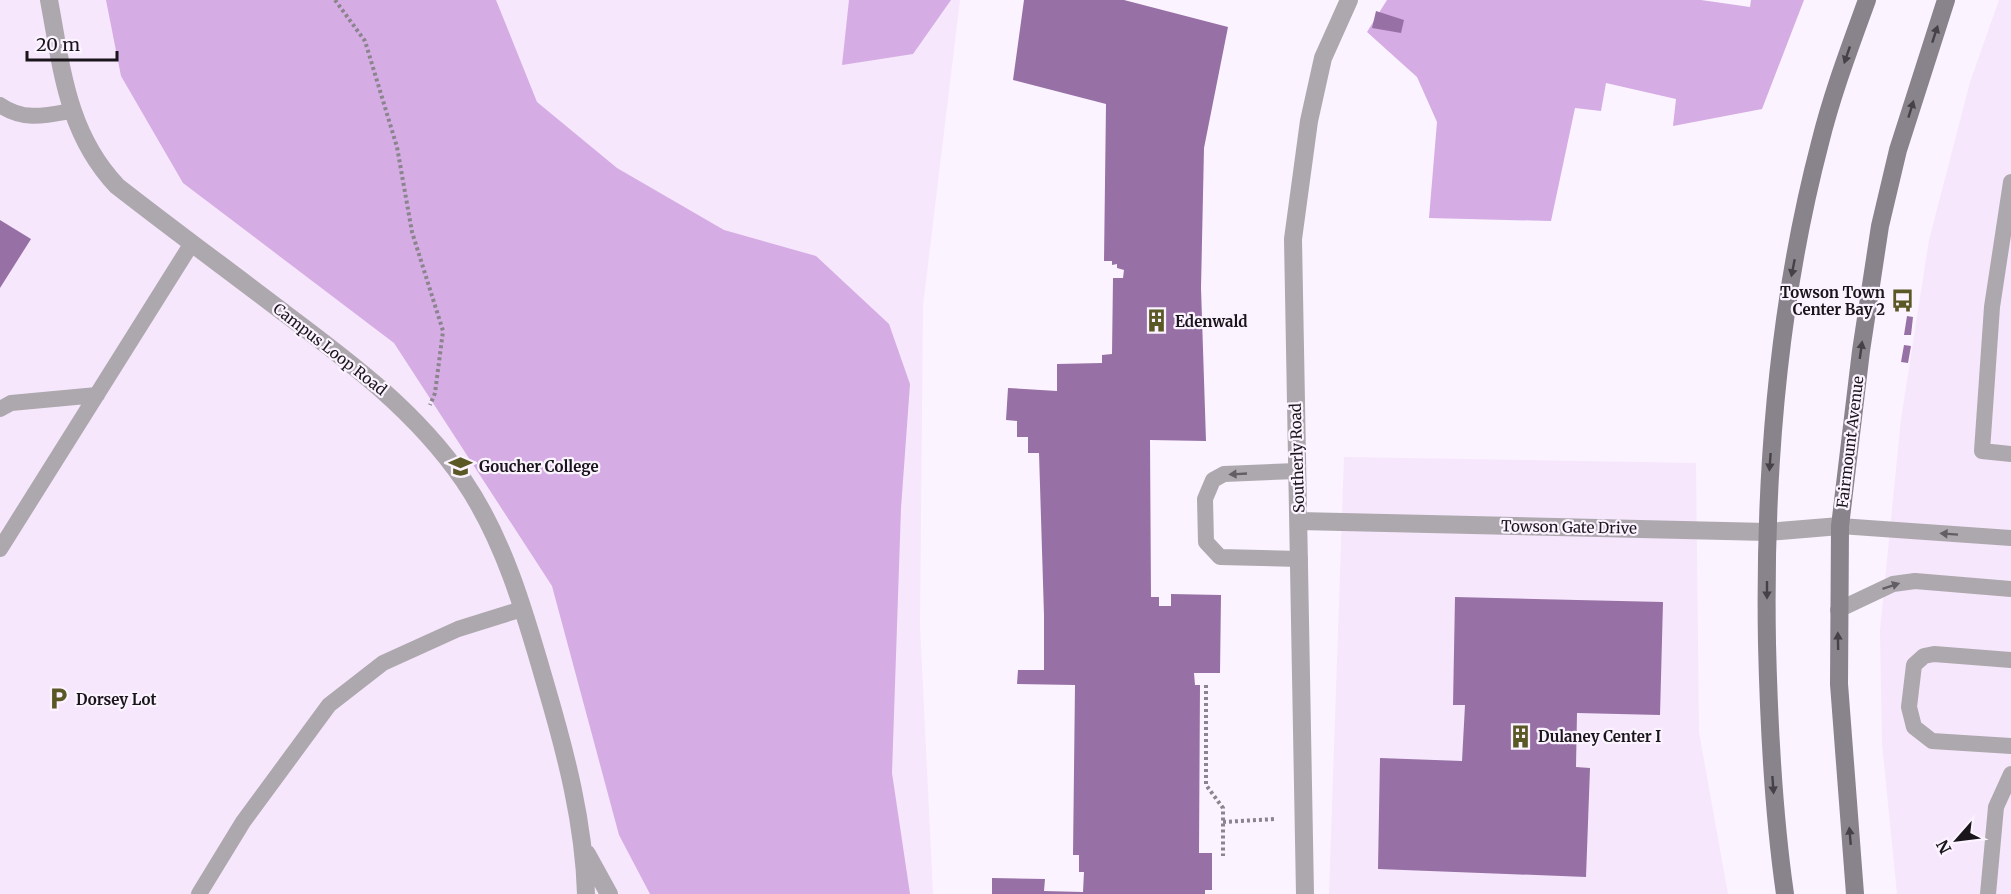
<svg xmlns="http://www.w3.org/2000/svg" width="2011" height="894" viewBox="0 0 2011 894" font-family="Merriweather,serif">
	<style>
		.built { fill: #f6e7fc }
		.forest { fill: #d5ace3 }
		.building { fill: #9771a5 }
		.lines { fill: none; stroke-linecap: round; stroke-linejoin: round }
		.path { stroke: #8a848d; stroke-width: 4; stroke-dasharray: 3 3; stroke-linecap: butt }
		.lane { stroke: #ada8ae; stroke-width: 16 }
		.street { stroke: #ada8ae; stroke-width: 18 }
		.secondary { stroke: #89838c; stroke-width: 18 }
		.oneway { fill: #464148 }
		.oneway2 { fill: #635e64 }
		.labels { text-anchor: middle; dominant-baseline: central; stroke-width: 4.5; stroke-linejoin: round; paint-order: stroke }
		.poi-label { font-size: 15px; font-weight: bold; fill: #19151a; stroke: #fbf3ff; text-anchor: start }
		.street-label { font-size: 15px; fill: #19151a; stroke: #fbf3ff }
	</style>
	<rect width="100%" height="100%" fill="#fbf3ff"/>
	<path class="built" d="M0,0H960L923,306L920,625L933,894H0Z
		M1999,0H2011V894H1897L1882,744L1880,630L1901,419L1929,240L1970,82Z
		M1344,457L1696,463L1699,732L1728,894H1329Z"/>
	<path class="forest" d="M106,0H496L537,102L617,168L724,230L816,256L889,324L910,384L901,508L892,773L910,894H650L619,835L552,586L394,343L183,183L121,76Z
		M849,0H951L913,54L842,65Z
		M1387,0H1701L1750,7L1751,0H1804L1762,109L1673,126L1676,99L1606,83L1601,111L1575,108L1551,221L1429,218L1437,122L1417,77L1367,32Z"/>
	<path class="building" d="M1024,0H1124L1228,27L1204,148L1201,288L1206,441L1150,440L1151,597H1159V606H1171V594L1221,595L1220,673H1194L1195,685H1200L1199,853H1212V890H1205V894H992V878L1045,879L1044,891L1083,892L1084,872H1079V855H1073L1075,685L1017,684L1018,670H1044V615L1039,453H1028V437H1017V421L1006,420L1008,388L1057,391V364L1102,363V355L1112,354L1113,278H1123L1124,270L1117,268V264L1112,265V261H1104L1106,104L1013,80Z
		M1376,11L1404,20L1401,33L1372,28Z
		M0,220L31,239L0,288Z
		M1907,316L1913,317L1911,335H1904Z
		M1904,345L1911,346L1908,363L1901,362Z
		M1455,597L1663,602L1660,715L1577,713L1576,767L1590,768L1586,877L1378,869L1380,758L1462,761L1465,705H1453Z"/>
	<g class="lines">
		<path class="path" d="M335,0L365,41L397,147L412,232L443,331L435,393L430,405
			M1206,685V785L1223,808V856
			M1223,822L1275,819"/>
		<path class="lane" d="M0,105C23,121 44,116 71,111
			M2011,182L1992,307L1982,451L2011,454
			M0,409L11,403L97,395
			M1297,471L1224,474L1213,480L1205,499L1206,542L1220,557L1300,559
			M1840,526L2011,538
			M0,549L192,243
			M1838,610L1893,584L1915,581L2011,589
			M2011,660L1934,654L1924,656L1914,665L1909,707L1914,727L1932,741L2011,746
			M199,894L243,822L329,705L383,663L458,629L522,609
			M1988,894L1996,807L2011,774"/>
		<path class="street" d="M49,0C62,69 67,133 117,186C172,229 228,270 283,312C350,362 416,411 464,481C505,541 526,617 546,686C566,754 584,823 586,894
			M1299,521L1767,532L1840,526
			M587,854L609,894
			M1305,894L1293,239L1309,121L1323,58L1349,0"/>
		<path class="secondary" d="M1785,894C1773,811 1769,728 1767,644C1764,475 1777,307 1820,143C1832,94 1850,47 1867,0
			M1855,894L1839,684L1840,526L1861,351L1880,226L1898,150L1946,0"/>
	</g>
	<defs><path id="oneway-solid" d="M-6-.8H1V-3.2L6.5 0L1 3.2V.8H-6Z" transform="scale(1.5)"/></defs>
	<g class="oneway">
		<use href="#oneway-solid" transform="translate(1935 34) rotate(-72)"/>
		<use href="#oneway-solid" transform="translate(1847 55) rotate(109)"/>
		<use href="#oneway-solid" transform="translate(1911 109) rotate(-73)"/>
		<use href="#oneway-solid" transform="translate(1793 268) rotate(101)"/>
		<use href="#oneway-solid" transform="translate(1861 350) rotate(-82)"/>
		<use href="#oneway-solid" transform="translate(1770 462) rotate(94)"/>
		<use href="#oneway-solid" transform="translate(1767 590) rotate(90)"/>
		<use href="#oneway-solid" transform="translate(1838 641) rotate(-91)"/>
		<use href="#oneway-solid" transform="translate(1773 785) rotate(86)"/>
		<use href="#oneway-solid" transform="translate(1850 836) rotate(-95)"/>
	</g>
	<g class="oneway2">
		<use href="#oneway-solid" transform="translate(1238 474) rotate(177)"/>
		<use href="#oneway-solid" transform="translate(1949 534) rotate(-176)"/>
		<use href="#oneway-solid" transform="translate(1891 586) rotate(-18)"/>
	</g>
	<defs>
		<symbol id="bus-bare" viewBox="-9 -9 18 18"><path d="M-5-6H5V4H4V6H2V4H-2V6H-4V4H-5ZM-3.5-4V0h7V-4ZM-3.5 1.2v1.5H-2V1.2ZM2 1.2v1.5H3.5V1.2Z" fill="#5a5825" stroke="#fbf3ff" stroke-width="2.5" paint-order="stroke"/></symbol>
		<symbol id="building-bare" viewBox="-9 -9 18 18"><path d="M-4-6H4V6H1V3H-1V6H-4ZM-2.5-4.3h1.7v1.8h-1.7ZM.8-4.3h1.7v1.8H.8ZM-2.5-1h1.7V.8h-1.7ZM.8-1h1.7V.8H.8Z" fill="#5a5825" stroke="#fbf3ff" stroke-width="2.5" paint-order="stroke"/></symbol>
		<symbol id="university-bare" viewBox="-9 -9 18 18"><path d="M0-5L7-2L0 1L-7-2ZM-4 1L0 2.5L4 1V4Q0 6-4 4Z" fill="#5a5825" stroke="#fbf3ff" stroke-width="2.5" paint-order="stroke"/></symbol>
		<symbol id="parking-bare" viewBox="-9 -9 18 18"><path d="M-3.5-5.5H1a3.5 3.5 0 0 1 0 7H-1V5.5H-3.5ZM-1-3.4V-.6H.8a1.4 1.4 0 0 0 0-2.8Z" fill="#5a5825" stroke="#fbf3ff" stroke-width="2.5" paint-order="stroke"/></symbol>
	</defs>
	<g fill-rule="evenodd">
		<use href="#bus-bare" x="1886" y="284" width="33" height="33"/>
		<use href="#building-bare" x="1140" y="304" width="33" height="33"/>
		<use href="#university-bare" x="444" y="450" width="33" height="33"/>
		<use href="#parking-bare" x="42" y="682" width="33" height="33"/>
		<use href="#building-bare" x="1504" y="720" width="33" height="33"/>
	</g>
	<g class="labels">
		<g class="poi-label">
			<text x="1885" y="292" text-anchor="end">Towson Town<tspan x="1885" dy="17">Center Bay 2</tspan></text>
			<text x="1175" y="321">Edenwald</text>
			<text x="479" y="466">Goucher College</text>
			<text x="76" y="699">Dorsey Lot</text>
			<text x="1538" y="736">Dulaney Center I</text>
		</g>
		<g class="street-label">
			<text transform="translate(330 349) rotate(38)">Campus Loop Road</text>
			<text transform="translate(1850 442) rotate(-83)">Fairmount Avenue</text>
			<text transform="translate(1297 458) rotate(-92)">Southerly Road</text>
			<text transform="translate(1569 527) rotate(1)">Towson Gate Drive</text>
		</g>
	</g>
	<g transform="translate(1957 840) rotate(242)" stroke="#fbf3ff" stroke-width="4.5" paint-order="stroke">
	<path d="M0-4.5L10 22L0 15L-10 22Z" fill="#19151a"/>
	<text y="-9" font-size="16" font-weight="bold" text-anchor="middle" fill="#19151a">N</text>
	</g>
	<path d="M27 51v9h90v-9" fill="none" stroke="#19151a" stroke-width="3"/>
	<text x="36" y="51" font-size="18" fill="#19151a" stroke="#fbf3ff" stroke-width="4.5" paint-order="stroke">20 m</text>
</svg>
